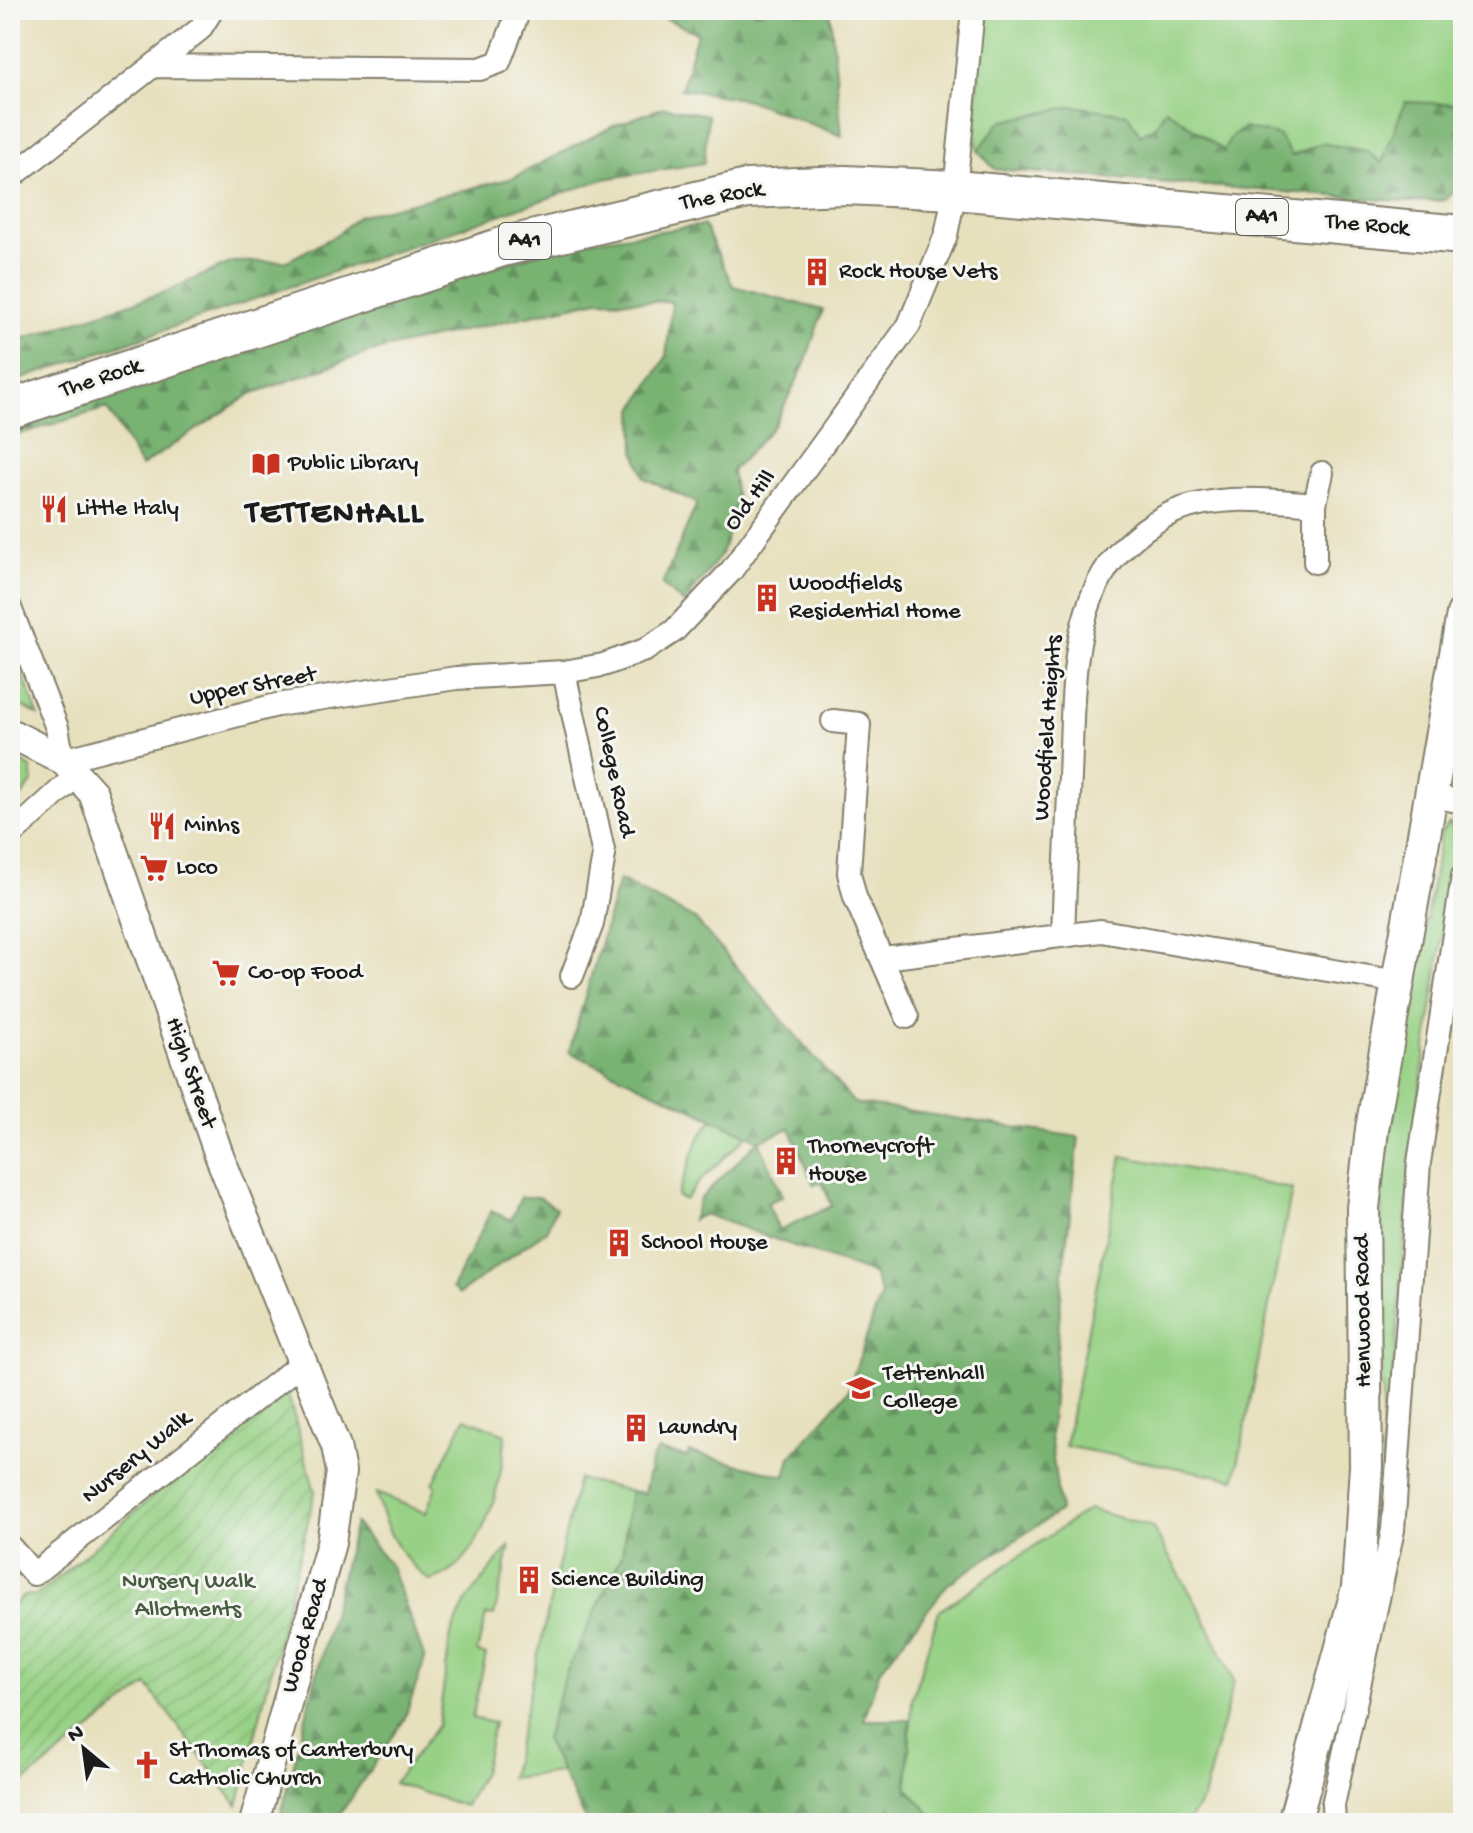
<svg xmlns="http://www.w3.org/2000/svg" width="1473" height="1833" viewBox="0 0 1473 1833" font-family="'Gochi Hand',sans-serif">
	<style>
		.grass { fill: #97d185; stroke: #5a7650; stroke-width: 2 }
		.forest { fill: url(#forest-firs); stroke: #4a6847; stroke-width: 2; fill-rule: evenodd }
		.garden { fill: url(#garden-furrows); stroke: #5a7650; stroke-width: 2 }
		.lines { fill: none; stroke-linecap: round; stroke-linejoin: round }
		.minor-casing { stroke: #827e6c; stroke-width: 26 }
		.tertiary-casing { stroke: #827e6c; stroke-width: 32 }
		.secondary-casing { stroke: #827e6c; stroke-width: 36 }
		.trunk-casing { stroke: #827e6c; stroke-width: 42 }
		.minor { stroke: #fff; stroke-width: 22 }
		.tertiary { stroke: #fff; stroke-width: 28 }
		.secondary { stroke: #fff; stroke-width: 32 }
		.trunk { stroke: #fff; stroke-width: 38 }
		.labels { text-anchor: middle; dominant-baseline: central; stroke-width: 6; stroke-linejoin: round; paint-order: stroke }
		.shield { fill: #f6f6f2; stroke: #5d5d5c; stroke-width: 2 }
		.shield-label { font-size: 22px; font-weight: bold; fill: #1c1c1c }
		.street-label { font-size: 24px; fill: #1c1c1c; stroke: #f6f6f2 }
		.poi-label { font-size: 24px; fill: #1c1c1c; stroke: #f6f6f2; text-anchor: start }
		.park-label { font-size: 24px; fill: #475b41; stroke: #f6f6f2 }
		.district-label { font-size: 32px; font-weight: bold; letter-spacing: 2px; fill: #1c1c1c; stroke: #f6f6f2 }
	</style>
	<defs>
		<pattern id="forest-firs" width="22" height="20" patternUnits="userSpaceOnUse" patternTransform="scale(2)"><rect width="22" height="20" fill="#79b372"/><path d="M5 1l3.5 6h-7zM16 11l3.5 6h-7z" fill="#62915d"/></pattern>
		<pattern id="garden-furrows" width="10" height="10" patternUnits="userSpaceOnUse" patternTransform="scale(2)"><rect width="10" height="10" fill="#97d185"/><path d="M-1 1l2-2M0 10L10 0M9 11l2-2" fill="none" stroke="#82b372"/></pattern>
	</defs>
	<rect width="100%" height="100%" fill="#f6f6f2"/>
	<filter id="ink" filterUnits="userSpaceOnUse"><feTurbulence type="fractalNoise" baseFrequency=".0125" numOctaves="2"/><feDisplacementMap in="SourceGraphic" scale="16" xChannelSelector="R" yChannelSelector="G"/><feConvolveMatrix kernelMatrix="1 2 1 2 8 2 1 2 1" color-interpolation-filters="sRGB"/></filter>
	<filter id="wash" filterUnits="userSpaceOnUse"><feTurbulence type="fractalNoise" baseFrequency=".006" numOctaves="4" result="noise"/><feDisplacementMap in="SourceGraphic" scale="32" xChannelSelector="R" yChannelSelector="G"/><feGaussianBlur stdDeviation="1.8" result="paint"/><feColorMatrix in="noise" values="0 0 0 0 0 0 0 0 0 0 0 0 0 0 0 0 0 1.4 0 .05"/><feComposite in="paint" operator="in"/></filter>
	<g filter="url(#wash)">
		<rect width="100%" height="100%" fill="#e7e0bd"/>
		<path class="grass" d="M986,10H1460L1463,181L1446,200L1411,202L995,169L978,151L974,123Z
			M10,640L38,715L10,700Z
			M10,754L31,768L33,781L10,812Z
			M1450,823L1457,837L1411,1150L1382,1524V1183L1441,832Z
			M713,1119L748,1135L698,1183L685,1200L677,1196L699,1138Z
			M1122,1156L1292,1189L1235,1479L1065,1446Z
			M465,1418L505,1434C504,1480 481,1570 430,1581C401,1559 384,1529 376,1493L426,1513L436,1486L433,1484Z
			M578,1479L631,1491L622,1555L567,1671L545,1739L561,1772L510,1778Z
			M1089,1509L1152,1527L1203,1615L1234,1681L1203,1799L1187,1823H938L907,1788L912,1699L939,1611Z
			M510,1545L494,1616L486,1615L477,1652L486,1655L472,1718L494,1723L483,1772L465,1806L394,1783L438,1725L451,1634L466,1601Z"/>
		<path class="forest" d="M647,10H830L842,136L748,100L681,89L697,33Z
			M1405,102L1460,104L1463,181L1446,200L1411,202L995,169L978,151L1000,122L1073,106L1128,114L1140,135L1155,127L1166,109L1223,150L1233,135L1244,128L1278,135L1292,156L1321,143L1367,151L1382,163Z
			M664,107L708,115L704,163L604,179L10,383V343L165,292L232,262L287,261L337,235L358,216L513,178L613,126Z
			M704,225L733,286L823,310L804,366L774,426L732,471L738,509L720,556L684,603L662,585L697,503L644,478L635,450L634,409L666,357L672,302L598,300L370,352L251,394L141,466L107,408L10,437V417L572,243Z
			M619,880L695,919L854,1103L1079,1137L1063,1272L1050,1436L1060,1511L949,1583L879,1672L864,1720H910L907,1788L938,1823H591L583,1815L545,1739L567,1671L622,1555L631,1491L644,1493L652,1458L658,1450L687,1457L689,1452L785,1476L790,1457L848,1391L881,1294L873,1274L704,1214L692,1220L700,1199L759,1140L569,1052ZM790,1128L814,1185L822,1182L832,1206L779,1230L767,1203L783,1196L759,1141Z
			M521,1197H539L556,1208L546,1231L459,1294L452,1288L491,1211L511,1220Z
			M355,1523L391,1566L425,1659L404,1720L334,1823H279Z"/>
		<path class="garden" d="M285,1384L315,1492L238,1806L147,1685L10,1793V1609L23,1595L36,1596Z"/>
	</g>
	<g filter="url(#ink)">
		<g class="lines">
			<defs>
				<path id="minor" d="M155,66L480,69L499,62L519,10
					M10,178L200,29L212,10
					M1315,562V504L1322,473
					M10,608L57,728L63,760L277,705L456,678L564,672L603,665L645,650L674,631L731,571L909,325L946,235L955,190L973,10
					M564,672L604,855L592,924L572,976
					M833,721L859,724L849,873L855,897L907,1017
					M1433,796L1463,802
					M10,836L78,774
					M1063,935C1065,882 1067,829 1070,777C1073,712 1069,632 1103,574C1118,548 1148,523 1176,511C1219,494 1270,500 1315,504
					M884,958L1101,931L1398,982
					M10,1547L34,1574L303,1362
					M1334,1823L1333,1805L1393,1530L1419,1163L1463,876"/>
				<path id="tertiary" d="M10,733L63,760L93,793L219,1155L336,1446L341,1472L331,1543L254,1823"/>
				<path id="secondary" d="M1294,1823L1358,1588L1366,1466L1363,1208L1372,1129L1463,614"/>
				<path id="trunk" d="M10,409L502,247L747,189L845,185L955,190L1463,235"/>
			</defs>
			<use href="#minor" class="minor-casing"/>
			<use href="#tertiary" class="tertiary-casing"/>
			<use href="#secondary" class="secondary-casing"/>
			<use href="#trunk" class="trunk-casing"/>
			<use href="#minor" class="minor"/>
			<use href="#tertiary" class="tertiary"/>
			<use href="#secondary" class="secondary"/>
			<use href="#trunk" class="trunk"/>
		</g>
	</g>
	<defs>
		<symbol id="building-bare" viewBox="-9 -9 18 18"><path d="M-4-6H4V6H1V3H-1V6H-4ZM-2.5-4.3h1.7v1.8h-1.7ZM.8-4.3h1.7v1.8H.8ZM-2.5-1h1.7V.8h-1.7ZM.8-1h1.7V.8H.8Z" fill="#c8321e" stroke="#f6f6f2" stroke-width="2.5" paint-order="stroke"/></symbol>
		<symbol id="library-bare" viewBox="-9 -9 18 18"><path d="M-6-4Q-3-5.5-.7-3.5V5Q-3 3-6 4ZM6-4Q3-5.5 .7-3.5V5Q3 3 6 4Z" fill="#c8321e" stroke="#f6f6f2" stroke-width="2.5" paint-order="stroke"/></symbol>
		<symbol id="restaurant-bare" viewBox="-9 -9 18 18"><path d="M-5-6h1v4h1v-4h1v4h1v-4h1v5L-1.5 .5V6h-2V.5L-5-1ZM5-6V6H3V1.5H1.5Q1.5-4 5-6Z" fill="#c8321e" stroke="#f6f6f2" stroke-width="2.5" paint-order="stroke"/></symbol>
		<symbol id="supermarket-bare" viewBox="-9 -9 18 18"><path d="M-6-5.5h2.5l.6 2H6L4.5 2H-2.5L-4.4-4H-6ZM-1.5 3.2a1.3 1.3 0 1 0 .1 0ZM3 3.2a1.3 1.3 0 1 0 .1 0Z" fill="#c8321e" stroke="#f6f6f2" stroke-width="2.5" paint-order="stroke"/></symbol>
		<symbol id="school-bare" viewBox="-9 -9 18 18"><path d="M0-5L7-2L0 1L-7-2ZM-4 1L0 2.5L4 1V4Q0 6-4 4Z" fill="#c8321e" stroke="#f6f6f2" stroke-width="2.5" paint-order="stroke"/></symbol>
		<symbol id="church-bare" viewBox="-9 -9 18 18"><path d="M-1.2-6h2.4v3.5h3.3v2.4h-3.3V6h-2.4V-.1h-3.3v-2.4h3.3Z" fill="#c8321e" stroke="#f6f6f2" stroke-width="2.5" paint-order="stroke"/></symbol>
	</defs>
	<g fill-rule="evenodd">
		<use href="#building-bare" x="797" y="252" width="40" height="40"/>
		<use href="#library-bare" x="246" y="444" width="40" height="40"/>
		<use href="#restaurant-bare" x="34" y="489" width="40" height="40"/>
		<use href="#building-bare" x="747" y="578" width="40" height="40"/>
		<use href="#restaurant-bare" x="142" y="806" width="40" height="40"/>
		<use href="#supermarket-bare" x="134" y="848" width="40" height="40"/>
		<use href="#supermarket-bare" x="206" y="953" width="40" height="40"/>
		<use href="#building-bare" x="766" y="1141" width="40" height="40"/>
		<use href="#building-bare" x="599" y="1223" width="40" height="40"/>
		<use href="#school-bare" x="841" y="1368" width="40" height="40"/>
		<use href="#building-bare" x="616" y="1408" width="40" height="40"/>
		<use href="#building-bare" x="509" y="1560" width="40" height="40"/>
		<use href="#church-bare" x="127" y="1745" width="40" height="40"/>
	</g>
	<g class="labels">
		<g class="shield">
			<rect x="1236" y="199" width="52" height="36" rx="6"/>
			<rect x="499" y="223" width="52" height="36" rx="6"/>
		</g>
		<g class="shield-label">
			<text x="1262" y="217">A41</text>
			<text x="525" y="241">A41</text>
		</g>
		<g class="street-label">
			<text transform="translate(722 197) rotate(-10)">The Rock</text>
			<text transform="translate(1367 226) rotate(5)">The Rock</text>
			<text transform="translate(101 379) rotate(-18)">The Rock</text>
			<text transform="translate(751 501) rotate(-53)">Old Hill</text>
			<text transform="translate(253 687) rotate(-11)">Upper Street</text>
			<text transform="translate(1049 728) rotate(-86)">Woodfield Heights</text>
			<text transform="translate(613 772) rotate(78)">College Road</text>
			<text transform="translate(190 1073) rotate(71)">High Street</text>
			<text transform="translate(1364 1311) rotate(-91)">Henwood Road</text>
			<text transform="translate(137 1458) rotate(-39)">Nursery Walk</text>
			<text transform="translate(306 1636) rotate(-74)">Wood Road</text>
		</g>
		<g class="poi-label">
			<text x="839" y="272">Rock House Vets</text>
			<text x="288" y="464">Public Library</text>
			<text x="76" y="509">Little Italy</text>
			<text x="789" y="584">Woodfields<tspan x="789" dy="28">Residential Home</tspan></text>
			<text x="184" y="826">Minhs</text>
			<text x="176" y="868">Loco</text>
			<text x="248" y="973">Co-op Food</text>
			<text x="808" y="1147">Thorneycroft<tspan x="808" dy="28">House</tspan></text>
			<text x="641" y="1243">School House</text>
			<text x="883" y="1374">Tettenhall<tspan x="883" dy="28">College</tspan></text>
			<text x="658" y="1428">Laundry</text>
			<text x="551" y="1580">Science Building</text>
			<text x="169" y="1751">St Thomas of Canterbury<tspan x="169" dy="28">Catholic Church</tspan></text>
		</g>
		<g class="park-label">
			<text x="188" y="1582">Nursery Walk<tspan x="188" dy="28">Allotments</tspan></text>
		</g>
		<g class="district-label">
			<text x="335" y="515">TETTENHALL</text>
		</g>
	</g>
	<rect width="1473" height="1833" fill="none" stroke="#f6f6f2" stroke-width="40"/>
	<g transform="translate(84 1749) rotate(331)" stroke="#f6f6f2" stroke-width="6" paint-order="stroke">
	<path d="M0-6L14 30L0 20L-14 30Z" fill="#1c1c1c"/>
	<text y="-12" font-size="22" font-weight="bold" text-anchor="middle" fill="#1c1c1c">N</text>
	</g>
</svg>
